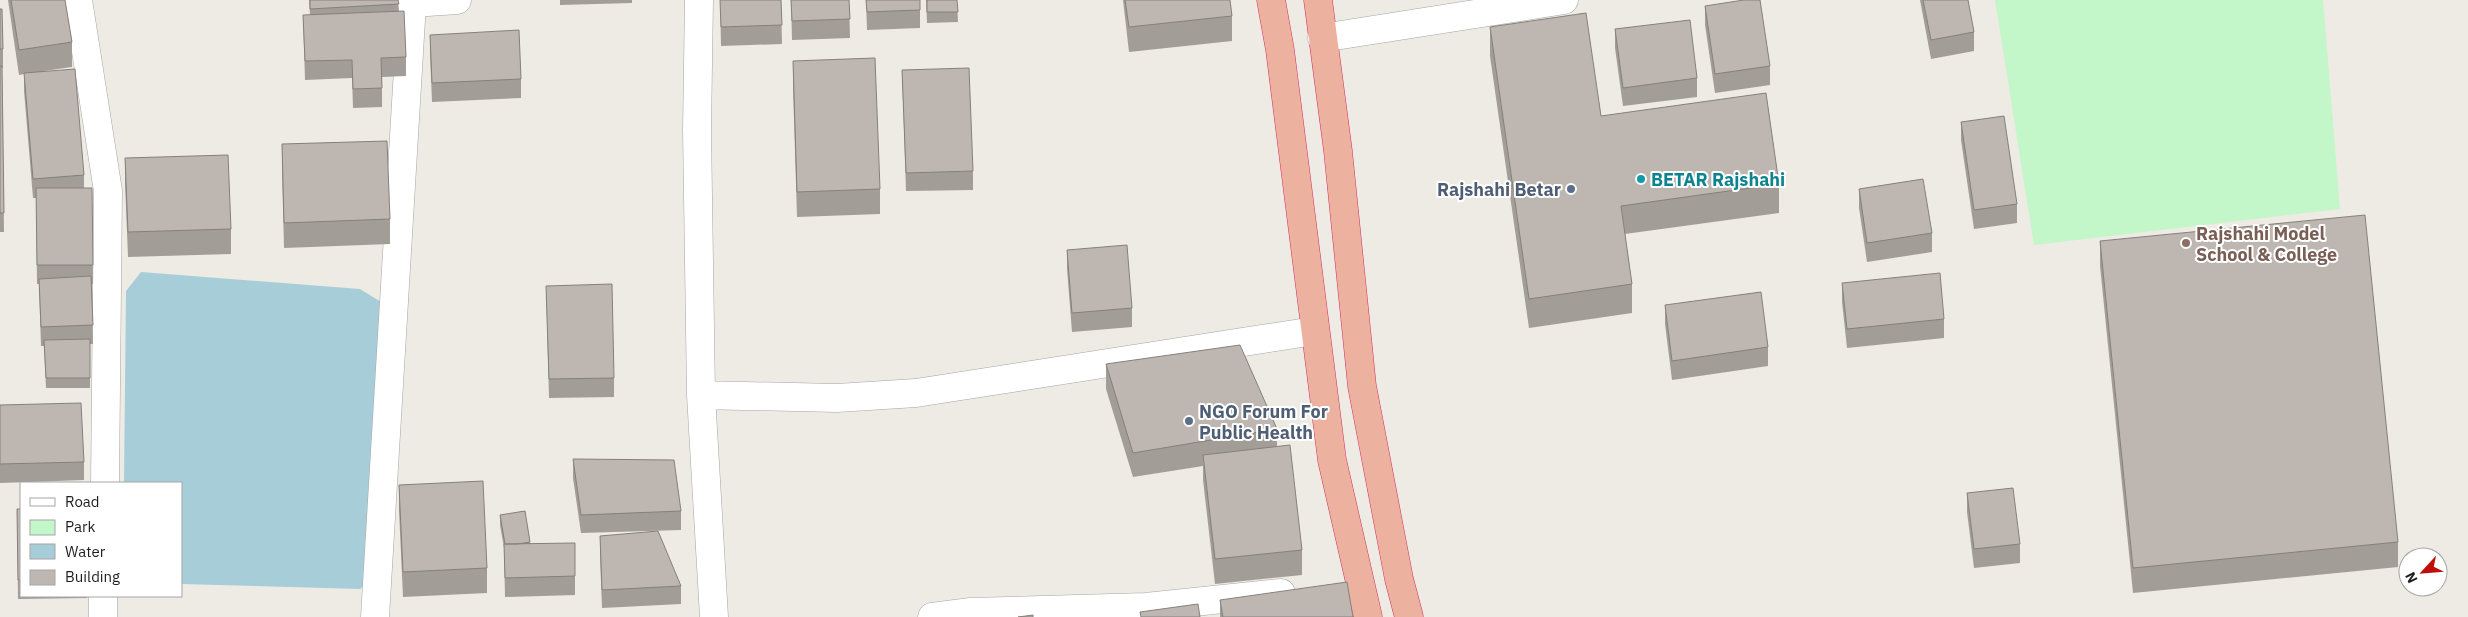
<svg xmlns="http://www.w3.org/2000/svg" width="2468" height="617" viewBox="0 0 2468 617" font-family="'IBM Plex Sans',sans-serif">
	<style>
		.park { fill: #c3f6c8 }
		.water { fill: #a7cdd9 }
		.lines { fill: none; stroke-linecap: round; stroke-linejoin: round }
		.minor-casing { stroke: #a5a5a5; stroke-width: 29 }
		.trunk-casing { stroke: #d02e62; stroke-width: 29 }
		.minor { stroke: #fff; stroke-width: 28 }
		.trunk { stroke: #ecb29f; stroke-width: 28 }
		.wall { fill: #a39d98 }
		.building { fill: #beb7b1; stroke: #85807c }
		.culture-dot { fill: #0f9aa8; stroke: #fff; stroke-width: 2 }
		.service-dot { fill: #5c6f8a; stroke: #fff; stroke-width: 2 }
		.education-dot { fill: #8d6e63; stroke: #fff; stroke-width: 2 }
		.labels { text-anchor: middle; dominant-baseline: central; stroke-width: 4; stroke-linejoin: round; paint-order: stroke }
		.culture-label { font-size: 18px; font-weight: bold; fill: #0d838f; stroke: #fff; text-anchor: start }
		.service-label { font-size: 18px; font-weight: bold; fill: #4e5e75; stroke: #fff; text-anchor: end }
		.education-label { font-size: 18px; font-weight: bold; fill: #785e54; stroke: #fff; text-anchor: start }
	</style>
	<rect width="100%" height="100%" fill="#eeebe4"/>
	<path class="park" d="M1995,0H2323L2340,209L2034,245Z"/>
	<path class="water" d="M141,272L360,289L381,302L379,574L360,589L181,584V483H124L126,291Z"/>
	<g class="lines">
		<defs>
			<path id="minor" d="M78,0L108,191L105,483
				M699,0L697,130L701,395L714,617
				M1322,38L1564,0
				M701,395L837,398L916,393L1314,331
				M103,617V596
				M375,617L412,3L457,0
				M932,617L971,612L1146,607L1281,593"/>
			<path id="trunk" d="M1271,0L1280,50L1332,460L1368,617
				M1318,0L1338,151L1362,386L1399,579L1409,617"/>
		</defs>
		<use href="#minor" class="minor-casing"/>
		<use href="#trunk" class="trunk-casing"/>
		<use href="#minor" class="minor"/>
		<use href="#trunk" class="trunk"/>
	</g>
	<path class="wall" d="M8,0H65L72,42V67L44,71L84,175V188H92L93,284H92L93,344H90V388H46L44,346H41L39,284H37L36,198H33L24,91V74L19,75Z
		M309,0H398L399,11L406,57V76L382,77V107L353,108L352,78L305,80L303,15H310Z
		M560,0H632V3L560,5Z
		M720,0H781L782,44L721,46Z
		M791,0H849L850,38L792,40Z
		M866,0H920V28L867,30Z
		M926,0H957L958,22L927,23Z
		M1123,0H1230L1232,16V41L1129,52Z
		M1920,0H1968L1974,32V51L1931,59Z
		M1705,6L1770,66V85L1715,93L1705,25Z
		M0,9L3,49V68H2L4,232H0Z
		M1490,27L1601,116L1779,184V213L1625,234L1632,284V313L1529,328L1490,56Z
		M1615,29L1697,78V97L1623,106L1615,48Z
		M430,35L521,79V98L432,102L430,53Z
		M793,61L880,189V214L797,217L793,86Z
		M902,70L973,171V190L906,191Z
		M1961,122L2017,204V223L1974,229L1961,140Z
		M282,144L390,219V244L284,248L282,169Z
		M125,158L231,229V254L128,257L125,183Z
		M1859,189L1932,233V252L1867,262L1859,208Z
		M2100,241L2398,542V567L2133,593L2100,266Z
		M1067,250L1132,308V327L1072,332L1067,269Z
		M1842,283L1944,319V338L1847,348L1842,302Z
		M546,286L614,378V397L549,398Z
		M1665,305L1768,347V366L1672,380L1665,324Z
		M1106,364L1277,429V447L1302,550V575L1215,584L1203,480V466L1133,477L1106,389Z
		M0,405L84,462V480L0,483Z
		M573,459L681,511V530L581,533L573,478Z
		M399,485L487,568V593L403,597L399,510Z
		M1967,493L2020,544V563L1974,568L1967,512Z
		M17,509H21V596H87V598L18,599Z
		M525,511L530,544L575,576V595L505,597L504,548L500,525V515Z
		M600,536L681,586V604L602,608L600,554Z
		M1220,600L1353,617H1220Z"/>
	<path class="building" d="M11,0H65L72,42L19,50Z
		M310,0H398L399,4L310,9Z
		M720,0H781L782,25L721,27Z
		M791,0H849L850,19L792,21Z
		M866,0H920V10L867,12Z
		M927,0H957L958,12H927Z
		M1125,0H1230L1232,16L1129,27Z
		M1744,0H1760L1770,66L1715,74L1705,6Z
		M1923,0H1968L1974,32L1931,40Z
		M0,9H2L3,49H0Z
		M404,11L406,57L381,58L382,88L353,89L352,60L305,61L303,15Z
		M1586,13L1601,116L1766,93L1779,184L1621,206L1632,284L1529,299L1490,27Z
		M1690,20L1697,78L1623,88L1615,29Z
		M519,30L521,79L432,83L430,35Z
		M875,58L880,189L797,192L793,61Z
		M0,66H2L4,213H0Z
		M969,68L973,171L906,173L902,70Z
		M75,69L84,175L33,179L24,73Z
		M2004,116L2017,204L1974,210L1961,122Z
		M387,141L390,219L284,223L282,144Z
		M228,155L231,229L128,232L125,158Z
		M1923,179L1932,233L1867,243L1859,189Z
		M36,188H92L93,265H37Z
		M2365,215L2398,542L2133,568L2100,241Z
		M1127,245L1132,308L1072,313L1067,250Z
		M1940,273L1944,319L1847,329L1842,283Z
		M91,276L93,325L41,327L39,279Z
		M612,284L614,378L549,379L546,286Z
		M1761,292L1768,347L1672,361L1665,305Z
		M90,339V378H46L44,340Z
		M1240,345L1277,429L1133,453L1106,364Z
		M81,403L84,462L0,464V405Z
		M1290,445L1302,550L1215,559L1203,455Z
		M573,459L674,460L681,511L581,515Z
		M483,481L487,568L403,572L399,485Z
		M2013,488L2020,544L1974,549L1967,493Z
		M17,509H21V580H18Z
		M525,511L530,542L518,544H505L500,515Z
		M658,531L681,586L602,590L600,536Z
		M575,543V576L505,578L504,544Z
		M1347,582L1353,617H1223L1220,600Z
		M1198,604L1200,617H1141L1140,612Z
		M1033,615V617H1018Z"/>
	<circle class="culture-dot" cx="1641" cy="179" r="5"/>
	<g class="service-dot">
		<circle cx="1571" cy="189" r="5"/>
		<circle cx="1189" cy="421" r="5"/>
	</g>
	<circle class="education-dot" cx="2186" cy="243" r="5"/>
	<g class="labels">
		<g class="culture-label">
			<text x="1651" y="179">BETAR Rajshahi</text>
		</g>
		<g class="service-label">
			<text x="1561" y="189">Rajshahi Betar</text>
			<text x="1199" y="411" text-anchor="start">NGO Forum For<tspan x="1199" dy="21">Public Health</tspan></text>
		</g>
		<g class="education-label">
			<text x="2196" y="233">Rajshahi Model<tspan x="2196" dy="21">School &amp; College</tspan></text>
		</g>
	</g>
	<rect x="20" y="482" width="162" height="115" fill="#ffffff" stroke="#a5a5a5"/>
	<rect x="30" y="498" width="25" height="8" fill="#ffffff" stroke="#a5a5a5"/>
	<text x="65" y="507" font-size="15" fill="#1e1e1e">Road</text>
	<rect x="30" y="520" width="25" height="15" fill="#c3f6c8" stroke="#a5a5a5"/>
	<text x="65" y="532" font-size="15" fill="#1e1e1e">Park</text>
	<rect x="30" y="544" width="25" height="15" fill="#a7cdd9" stroke="#a5a5a5"/>
	<text x="65" y="557" font-size="15" fill="#1e1e1e">Water</text>
	<rect x="30" y="570" width="25" height="15" fill="#beb7b1" stroke="#a5a5a5"/>
	<text x="65" y="582" font-size="15" fill="#1e1e1e">Building</text>
	<g transform="translate(2423 572) rotate(244)"><circle r="24" fill="#ffffff" stroke="#a5a5a5"/>
	<path d="M0-4L9 19L0 12L-9 19Z" fill="#c00f0b"/>
	<text y="-8" font-size="14" font-weight="bold" text-anchor="middle" fill="#1e1e1e">N</text>
	</g>
</svg>
